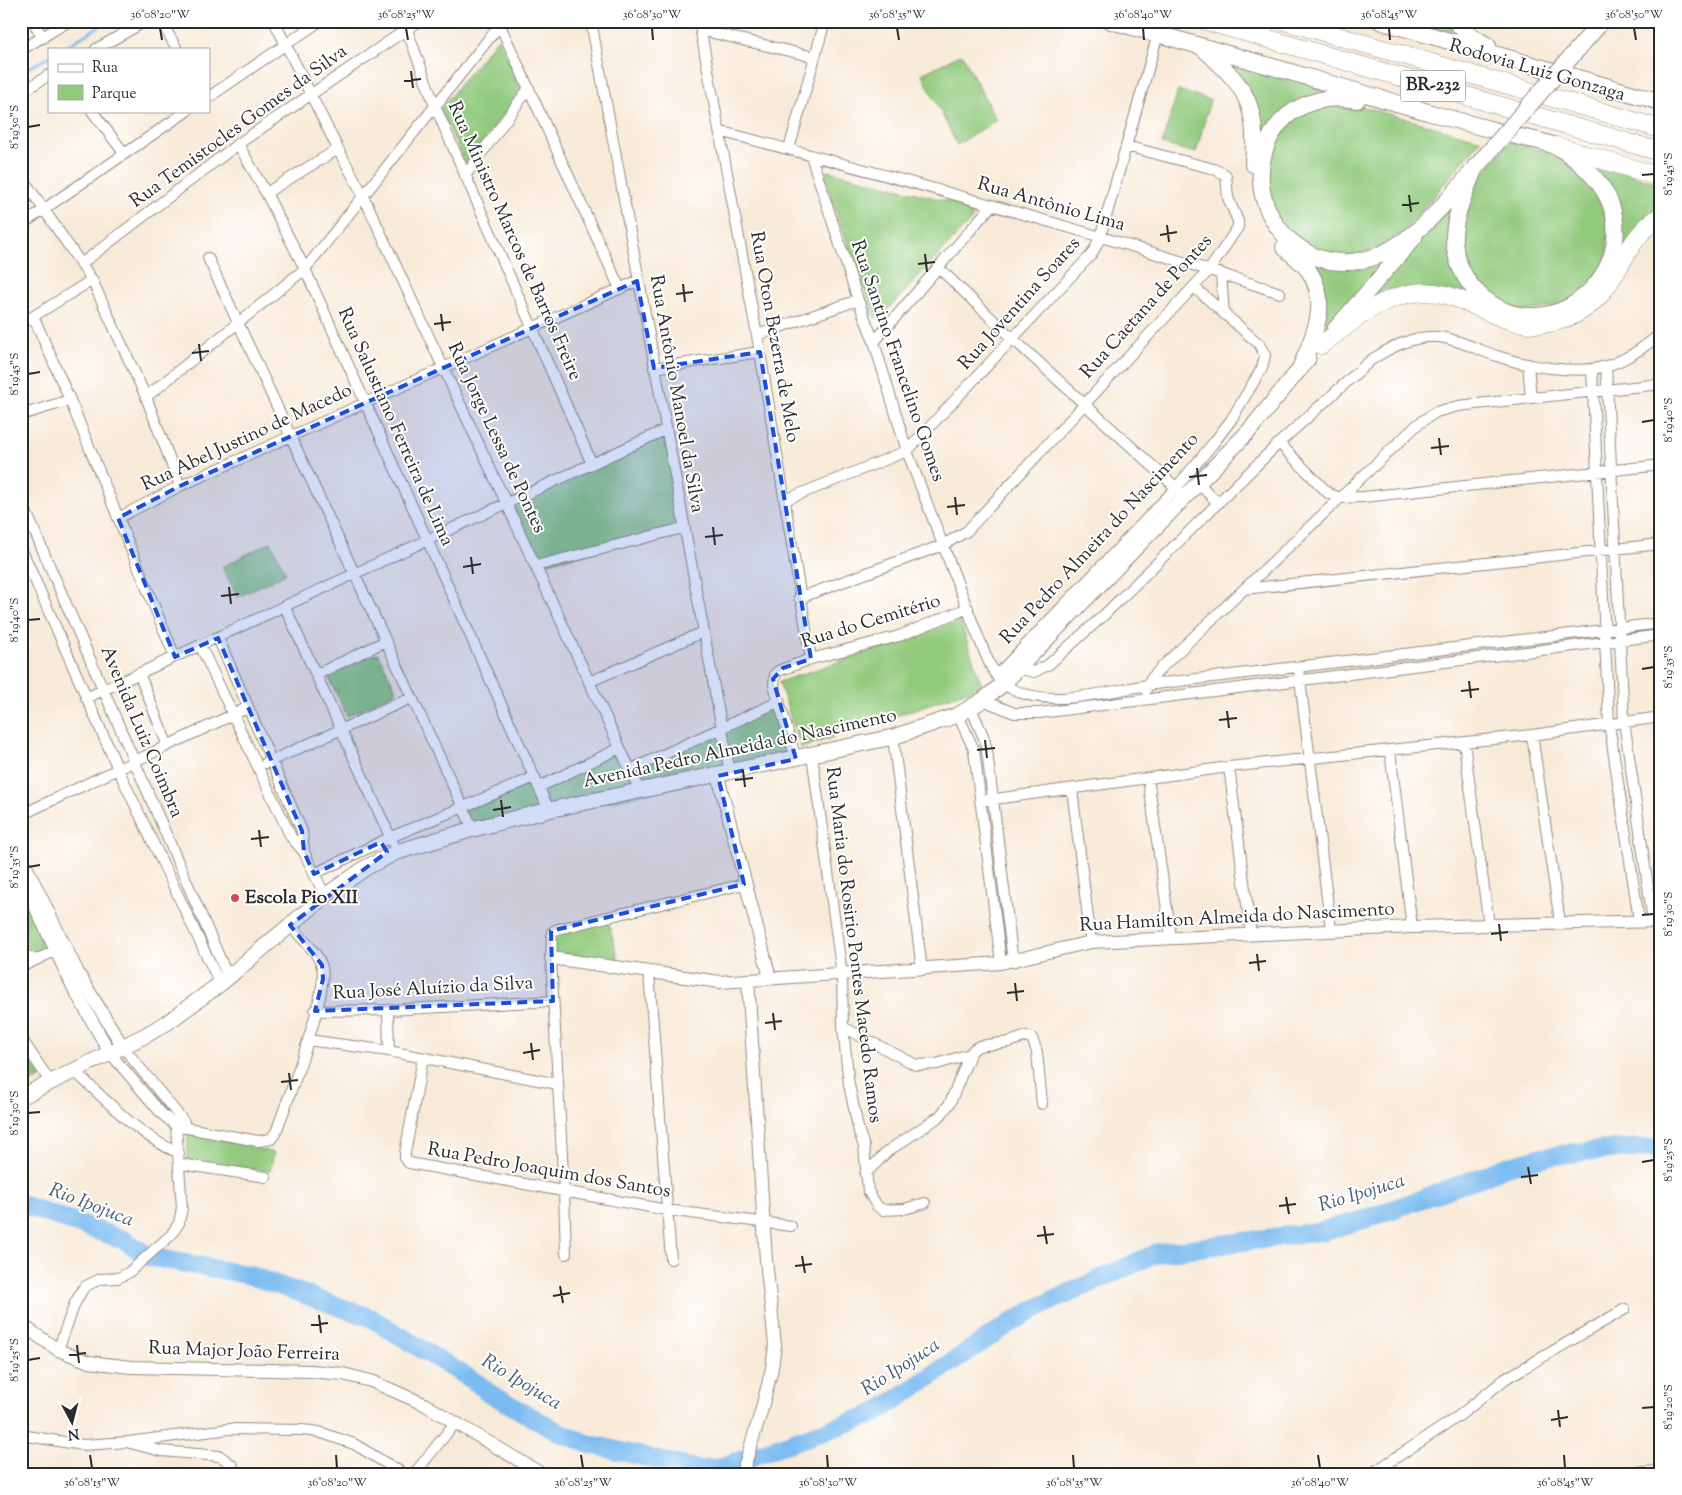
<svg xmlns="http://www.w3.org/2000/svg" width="1682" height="1495" viewBox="0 0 1682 1495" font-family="'Sorts Mill Goudy',serif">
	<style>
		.green { fill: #92ca7d; stroke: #5e7a54 }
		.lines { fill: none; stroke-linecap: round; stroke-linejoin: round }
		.stream { stroke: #7cbbf0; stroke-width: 3 }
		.river { stroke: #7cbbf0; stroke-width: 19 }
		.pedestrian-casing { stroke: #928a82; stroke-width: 9 }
		.minor-casing { stroke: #928a82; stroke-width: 12 }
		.tertiary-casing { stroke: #928a82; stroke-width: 14 }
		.secondary-casing { stroke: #928a82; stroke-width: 17 }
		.primary-casing { stroke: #928a82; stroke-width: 18 }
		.trunk-casing { stroke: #928a82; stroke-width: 19 }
		.pedestrian { stroke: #fff; stroke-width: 8 }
		.minor { stroke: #fff; stroke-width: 10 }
		.tertiary { stroke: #fff; stroke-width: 12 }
		.secondary { stroke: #fff; stroke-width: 15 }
		.primary { stroke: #fff; stroke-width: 16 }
		.trunk { stroke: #fff; stroke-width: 18 }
		.primary-bridge-casing { stroke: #928a82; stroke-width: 18; stroke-linecap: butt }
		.primary-bridge { stroke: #fff; stroke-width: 16 }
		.marked { fill: #1d4ed8; fill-opacity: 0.2; stroke: #1d4ed8; stroke-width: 4; stroke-dasharray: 10 6; stroke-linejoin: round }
		.ticks { fill: none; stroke: #2b2b2b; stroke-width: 2 }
		.poi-dot { fill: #d1495b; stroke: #fff; stroke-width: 2 }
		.labels { text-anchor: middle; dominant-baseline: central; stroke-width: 4; stroke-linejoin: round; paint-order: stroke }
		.shield { fill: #fff; stroke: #6b6b6b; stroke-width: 1 }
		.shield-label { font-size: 18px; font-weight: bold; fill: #2b2b2b }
		.street-label { font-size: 19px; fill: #2b2b2b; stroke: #fff }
		.poi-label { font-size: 19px; font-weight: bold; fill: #2b2b2b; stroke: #fff; text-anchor: start }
		.water-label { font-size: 20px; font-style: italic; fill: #475d70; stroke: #fff }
		.neatline { fill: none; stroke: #2b2b2b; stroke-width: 2 }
		.ticks-label { font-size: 12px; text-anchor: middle; fill: #2b2b2b }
	</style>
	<rect width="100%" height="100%" fill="#fff"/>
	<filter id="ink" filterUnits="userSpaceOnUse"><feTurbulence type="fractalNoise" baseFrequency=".02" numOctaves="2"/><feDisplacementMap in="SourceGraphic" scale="10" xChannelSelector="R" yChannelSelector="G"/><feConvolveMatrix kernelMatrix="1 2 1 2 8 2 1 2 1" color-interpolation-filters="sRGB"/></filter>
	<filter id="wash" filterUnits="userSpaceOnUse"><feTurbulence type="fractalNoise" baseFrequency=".0096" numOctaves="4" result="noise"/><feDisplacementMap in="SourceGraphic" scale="20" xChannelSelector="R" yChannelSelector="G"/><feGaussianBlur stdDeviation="1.12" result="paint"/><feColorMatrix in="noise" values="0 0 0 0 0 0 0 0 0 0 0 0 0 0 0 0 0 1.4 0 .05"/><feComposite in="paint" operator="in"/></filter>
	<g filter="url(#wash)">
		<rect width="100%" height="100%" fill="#f8ead8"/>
		<path class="green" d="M1393,21H1448L1477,44Z
			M498,38L522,89L466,164L440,109Z
			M1214,53L1344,93L1299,100L1256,165L1259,135Z
			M962,54L996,120L957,145L922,74Z
			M1178,90L1210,100L1196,153L1162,144Z
			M1320,103H1350L1481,140L1403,233L1370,251L1347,256L1319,251L1289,235L1271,208L1265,179L1270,151L1290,121Z
			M1510,141L1554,154L1575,170L1596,193L1607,220L1608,251L1601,273L1563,305L1523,312L1493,300L1469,276L1459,246L1463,217L1474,185Z
			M1577,157L1661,184V213L1614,269C1630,206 1618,202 1577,157Z
			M829,171L970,207L972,219L882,316L875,318L822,173Z
			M1450,205C1442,254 1452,261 1477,300L1456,294L1367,302Z
			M1296,250L1320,264L1393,254L1316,343L1325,315Z
			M665,430L683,528L536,566L507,503Z
			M271,542L286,573L238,597L222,567Z
			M960,621L982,686L801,748L779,682Z
			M378,653L397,692L347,716L328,676Z
			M778,702L796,759L472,833L461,808L533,775L537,786L621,751L629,768Z
			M21,885L52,948L21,962Z
			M607,917L620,965L549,952L547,934Z
			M21,1044L42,1077L21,1087Z
			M188,1134L224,1140L274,1153L270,1171L187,1162Z"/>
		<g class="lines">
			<path class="stream" d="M62,49L108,21
				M21,72L49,57"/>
			<path class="river" d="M21,1204L124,1240L144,1253
				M150,1257L249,1275L371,1318L477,1383L489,1393L559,1432L589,1444L700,1470L718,1468L876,1413L1012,1322L1045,1304L1157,1253L1322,1231L1366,1219L1487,1175C1523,1154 1617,1147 1661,1148"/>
		</g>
	</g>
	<g filter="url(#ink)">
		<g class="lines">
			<defs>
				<path id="pedestrian" d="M21,951L37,960"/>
				<path id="minor" d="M33,21L43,38
					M161,21L177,49
					M274,21L338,149L363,195L640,791
					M498,21L620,289
					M591,21L730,773
					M699,21L760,352L811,659
					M407,30L435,106L592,464
					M701,30L814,57
					M96,49L146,21
					M21,50L69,21
					M21,93L49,75
					M209,97L320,21
					M92,111L124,153
					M719,131C907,180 1095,232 1280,293
					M238,144L266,193L305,269L549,810
					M789,149L825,21
					M811,156L858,300L874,342L907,451L977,634C984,649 991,674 1004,684C1040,711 1106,692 1147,685L1661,623
					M21,176L92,280L146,397L180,486
					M465,176L529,88
					M266,193L338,149
					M21,225L187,111
					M208,258L473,829
					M81,264L238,144L419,21
					M939,268L1013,339L1181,492
					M1221,273L1224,314
					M34,318L70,400L175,657
					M21,324L92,280
					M757,335L858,300
					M874,342L992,205
					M1528,364L1531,398
					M1606,366L1624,721L1653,921
					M654,368L760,352
					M1592,369L1609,723L1639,920
					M146,397L305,269L503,21
					M21,415L70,400
					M1279,443L1328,493L1340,498L1363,497L1661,465
					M1198,483L1218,503
					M21,500L228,977
					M785,500L907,451L1092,254L1100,238L1158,34
					M118,518L180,486L637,281
					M21,548L118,769L220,984
					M536,566L683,528
					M1244,589L1661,544
					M799,598L943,545L967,531L1210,269L1238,227V221L1228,198L1226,175L1214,169L1126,146
					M285,607L397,852
					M218,638L302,831L304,852L325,896
					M200,645L291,837L304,852
					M1020,669L1034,672L1048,665L1103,616L1279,443L1371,360C1391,347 1414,335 1439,337C1458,339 1478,350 1497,356C1525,366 1577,375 1606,366C1627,360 1645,347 1661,333
					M1299,672L1331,930
					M139,673L167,744
					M317,674L386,641
					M997,675L1176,488L1215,441L1231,420L1262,368L1265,355L1259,344L1194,287
					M589,682L703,632
					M1146,690L1151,679L1163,666L1418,424L1436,412L1458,406L1661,384
					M86,698L665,430
					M983,700L1014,713H1039L1661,635
					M971,708L984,738L987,751L1013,962
					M958,715L974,750L1001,963
					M1532,735L1560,922
					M893,737L922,970
					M1464,743L1489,925
					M1390,751L1412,927
					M812,755L842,975L843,1027L849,1085L859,1132L864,1146L868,1191L877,1206L883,1210L904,1209L925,1203
					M796,759L774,685L775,674L778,671L811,659L899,636L968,608
					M266,763L411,698
					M1229,767L1251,935
					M630,770L778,702
					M1148,778L1171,937
					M539,787L620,748
					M1072,789L1091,942
					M980,801L1229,767L1532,735L1661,717
					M21,815L247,708
					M314,874L391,837L535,777
					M21,967L61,948
					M649,973L671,1259
					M388,1010L389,1051
					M315,1011L388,1010L553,1001
					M843,1027L916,1065L937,1064L970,1054
					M21,1038L51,1083
					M308,1040L389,1051L558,1084
					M123,1047L184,1122
					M110,1053L161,1113L176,1126L258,1141L271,1139L276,1132C287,1102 329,993 322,967C318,952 300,937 290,925
					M423,1058L405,1153V1159L409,1163L667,1210L791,1226
					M73,1070C106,1099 138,1136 179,1153
					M180,1164L266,1177
					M865,1174L888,1151L940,1116L950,1103L970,1054L974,1049L979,1046L1009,1042L1027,1036L1032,1038L1037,1052L1042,1104
					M566,1254L564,1191L551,958L552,932L558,929L744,884
					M58,1350L75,1303L84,1287L100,1279L118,1278L128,1273L171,1235L179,1223L182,1208L176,1126L180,1118
					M21,1435L83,1445L128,1442L229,1429L302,1430L319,1432L354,1444L404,1474
					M130,1443L161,1451L220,1456L232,1465L236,1474
					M414,1474L455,1423
					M1371,1474L1459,1416L1505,1379L1625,1309"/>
				<path id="tertiary" d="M718,776L770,978
					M21,856L78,973L123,1047
					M21,877L73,987L110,1053
					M551,958L720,982L1001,963L1091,942L1412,927L1661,921
					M21,1324L58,1350L89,1362L131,1367L311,1371L343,1374L371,1381L424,1404L542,1474
					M742,1474L761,1412L772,1368L775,1345L766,1260L748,980
					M1621,1474L1661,1472"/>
				<path id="secondary" d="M1335,329L1415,237
					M21,1097L146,1035L168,1022L220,984L325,896L367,867L397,852L473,829L549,810L893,737L958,715L983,700L1003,684L1249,431L1308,359"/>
				<path id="primary" d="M1111,21C1217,50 1323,82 1428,112C1457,121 1486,128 1516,136C1528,139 1543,141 1555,146C1568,152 1584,166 1594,177C1661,254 1557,361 1481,296C1464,281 1454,259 1454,236C1455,212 1467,189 1475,167
					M1380,21L1661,102
					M1455,21L1467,33L1488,46
					M1204,49C1247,88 1258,105 1253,164
					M1564,65L1602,21
					M1357,100C1258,82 1226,205 1306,252C1328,265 1355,265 1379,255C1426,234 1455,190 1489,152
					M1284,247C1292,255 1302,261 1309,271C1331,305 1313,336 1300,369"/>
				<path id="trunk" d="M1133,21L1150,32
					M1206,21L1661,152
					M1285,21L1661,129
					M1556,146L1661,177
					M1321,345C1348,325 1374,301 1408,294C1466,281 1499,340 1561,320C1620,302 1616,243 1661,216"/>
			</defs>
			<use href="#pedestrian" class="pedestrian-casing"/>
			<use href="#minor" class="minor-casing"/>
			<use href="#tertiary" class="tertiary-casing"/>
			<use href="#secondary" class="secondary-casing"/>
			<use href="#primary" class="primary-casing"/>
			<use href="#trunk" class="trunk-casing"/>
			<use href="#pedestrian" class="pedestrian"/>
			<use href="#minor" class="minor"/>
			<use href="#tertiary" class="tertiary"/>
			<use href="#secondary" class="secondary"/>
			<use href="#primary" class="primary"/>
			<use href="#trunk" class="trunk"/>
			<defs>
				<path id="primary-bridge" d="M1489,152L1564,65"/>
			</defs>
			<use href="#primary-bridge" class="primary-bridge-casing"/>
			<use href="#primary-bridge" class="primary-bridge"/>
		</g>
	</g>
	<path class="marked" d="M637,281L654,368L760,352L811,659L783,668L773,679L796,759L718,776L744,884L551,931L553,1001L315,1011L323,979L322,965L290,925L387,852L381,842L314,874L304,852L302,831L218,638L175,657L118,518L180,486Z"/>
	<path class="ticks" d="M160,28L162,40M406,28L408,40M652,28L653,40M897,28L899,40M1143,28L1144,40M1389,28L1390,40M1634,28L1636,40M411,71L413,88M404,81L421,79M28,127L40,125M1642,175L1654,174M1409,195L1411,212M1402,205L1419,203M1167,225L1169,242M1160,235L1177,232M925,254L927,272M918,264L935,262M683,284L685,302M676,294L693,292M441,314L443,331M434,324L451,322M199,344L201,361M192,353L209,351M28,374L40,372M1642,422L1654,420M1439,438L1441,455M1431,448L1449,446M1197,468L1199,485M1189,477L1207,475M955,497L957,515M947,507L965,505M713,527L715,545M705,537L723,535M471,557L473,574M463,567L481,564M229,587L231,604M221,596L239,594M28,620L40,619M1642,669L1654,667M1469,681L1471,698M1461,691L1479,689M1227,711L1229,728M1219,720L1237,718M985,740L987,758M977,750L995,748M743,770L745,787M735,780L753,778M501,800L503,817M493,810L511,807M259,830L261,847M251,839L269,837M28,867L40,865M1642,915L1654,914M1499,924L1501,941M1491,934L1508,932M1257,954L1259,971M1249,963L1266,961M1015,983L1017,1001M1007,993L1024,991M773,1013L775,1030M765,1023L782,1021M531,1043L533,1060M523,1053L540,1050M289,1073L291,1090M281,1082L298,1080M28,1113L40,1112M1642,1162L1654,1160M1528,1167L1531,1184M1521,1177L1538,1175M1286,1197L1289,1214M1279,1206L1296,1204M1044,1226L1047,1244M1037,1236L1054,1234M802,1256L805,1273M795,1266L812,1264M560,1286L563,1303M553,1296L570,1293M319,1315L321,1333M311,1325L328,1323M77,1345L79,1363M69,1355L86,1353M28,1360L40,1358M1642,1408L1654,1407M1558,1410L1560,1427M1551,1420L1568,1417M90,1455L92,1468M336,1455L337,1468M581,1455L583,1468M827,1455L828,1468M1073,1455L1074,1468M1318,1455L1320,1468M1564,1455L1565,1468"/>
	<circle class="poi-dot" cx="235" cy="898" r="5"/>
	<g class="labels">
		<rect class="shield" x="1400.5" y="70.5" width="65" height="31" rx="4"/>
		<g class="shield-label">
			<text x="1433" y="86">BR-232</text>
		</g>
		<g class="street-label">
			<text transform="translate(1537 71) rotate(16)">Rodovia Luiz Gonzaga</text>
			<text transform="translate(239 127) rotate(-36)">Rua Temistocles Gomes da Silva</text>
			<text transform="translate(1051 205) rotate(16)">Rua Antônio Lima</text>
			<text transform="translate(514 241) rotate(66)">Rua Ministro Marcos de Barros Freire</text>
			<text transform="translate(1020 304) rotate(-48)">Rua Joventina Soares</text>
			<text transform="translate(1147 307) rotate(-48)">Rua Caetana de Pontes</text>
			<text transform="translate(774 337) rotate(80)">Rua Oton Bezerra de Melo</text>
			<text transform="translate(897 361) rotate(71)">Rua Santino Francelino Gomes</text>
			<text transform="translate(676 394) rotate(80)">Rua Antônio Manoel da Silva</text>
			<text transform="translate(395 427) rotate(66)">Rua Salustiano Ferreira de Lima</text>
			<text transform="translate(247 438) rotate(-25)">Rua Abel Justino de Macedo</text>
			<text transform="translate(496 438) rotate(65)">Rua Jorge Lessa de Pontes</text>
			<text transform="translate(1100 539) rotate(-47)">Rua Pedro Almeira do Nascimento</text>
			<text transform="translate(871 622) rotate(-17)">Rua do Cemitério</text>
			<text transform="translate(141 732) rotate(67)">Avenida Luiz Coimbra</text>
			<text transform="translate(740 749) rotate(-12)">Avenida Pedro Almeida do Nascimento</text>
			<text transform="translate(1237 918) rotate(-3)">Rua Hamilton Almeida do Nascimento</text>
			<text transform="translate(853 945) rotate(83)">Rua Maria do Rosirio Pontes Macedo Ramos</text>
			<text transform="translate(433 989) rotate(-3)">Rua José Aluízio da Silva</text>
			<text transform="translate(549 1171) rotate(10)">Rua Pedro Joaquim dos Santos</text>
			<text transform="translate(244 1352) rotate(2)">Rua Major João Ferreira</text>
		</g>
		<g class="poi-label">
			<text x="245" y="898">Escola Pio XII</text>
		</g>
		<g class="water-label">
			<text transform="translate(1362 1194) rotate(-17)">Rio Ipojuca</text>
			<text transform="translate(91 1206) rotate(21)">Rio Ipojuca</text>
			<text transform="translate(901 1368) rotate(-33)">Rio Ipojuca</text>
			<text transform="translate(521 1383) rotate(31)">Rio Ipojuca</text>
		</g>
	</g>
	<rect width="1682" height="1495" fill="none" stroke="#fff" stroke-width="55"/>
	<rect x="48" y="48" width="162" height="65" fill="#ffffff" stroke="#aaaaaa"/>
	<rect x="58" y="64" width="25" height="8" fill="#ffffff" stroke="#aaaaaa"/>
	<text x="92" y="72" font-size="15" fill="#2b2b2b">Rua</text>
	<rect x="58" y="85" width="25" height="15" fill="#92ca7d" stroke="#aaaaaa"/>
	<text x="92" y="98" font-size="15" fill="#2b2b2b">Parque</text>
	<g transform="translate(72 1422) rotate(173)" stroke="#ffffff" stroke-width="4" paint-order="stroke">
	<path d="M0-4L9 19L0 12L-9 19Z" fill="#2b2b2b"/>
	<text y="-8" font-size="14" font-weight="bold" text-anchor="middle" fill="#2b2b2b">N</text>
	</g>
	<rect x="28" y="28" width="1626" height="1440" class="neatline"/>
	<g class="ticks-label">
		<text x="160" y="18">36°08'20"W</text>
		<text x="406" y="18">36°08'25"W</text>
		<text x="652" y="18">36°08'30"W</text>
		<text x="897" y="18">36°08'35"W</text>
		<text x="1143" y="18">36°08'40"W</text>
		<text x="1389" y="18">36°08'45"W</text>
		<text x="1634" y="18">36°08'50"W</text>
		<text transform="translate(14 127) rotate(-90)" y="4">8°19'50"S</text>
		<text transform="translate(1668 174) rotate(-90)" y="4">8°19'45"S</text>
		<text transform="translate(14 374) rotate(-90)" y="4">8°19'45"S</text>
		<text transform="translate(1668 420) rotate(-90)" y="4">8°19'40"S</text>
		<text transform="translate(14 620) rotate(-90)" y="4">8°19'40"S</text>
		<text transform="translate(1668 667) rotate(-90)" y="4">8°19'35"S</text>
		<text transform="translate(14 867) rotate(-90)" y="4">8°19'35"S</text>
		<text transform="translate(1668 914) rotate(-90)" y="4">8°19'30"S</text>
		<text transform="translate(14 1113) rotate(-90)" y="4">8°19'30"S</text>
		<text transform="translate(1668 1160) rotate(-90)" y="4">8°19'25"S</text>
		<text transform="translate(14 1360) rotate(-90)" y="4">8°19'25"S</text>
		<text transform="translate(1668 1407) rotate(-90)" y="4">8°19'20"S</text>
		<text x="92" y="1486">36°08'15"W</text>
		<text x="337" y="1486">36°08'20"W</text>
		<text x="583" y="1486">36°08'25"W</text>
		<text x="828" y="1486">36°08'30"W</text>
		<text x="1074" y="1486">36°08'35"W</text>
		<text x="1320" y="1486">36°08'40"W</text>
		<text x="1565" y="1486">36°08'45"W</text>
	</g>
</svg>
